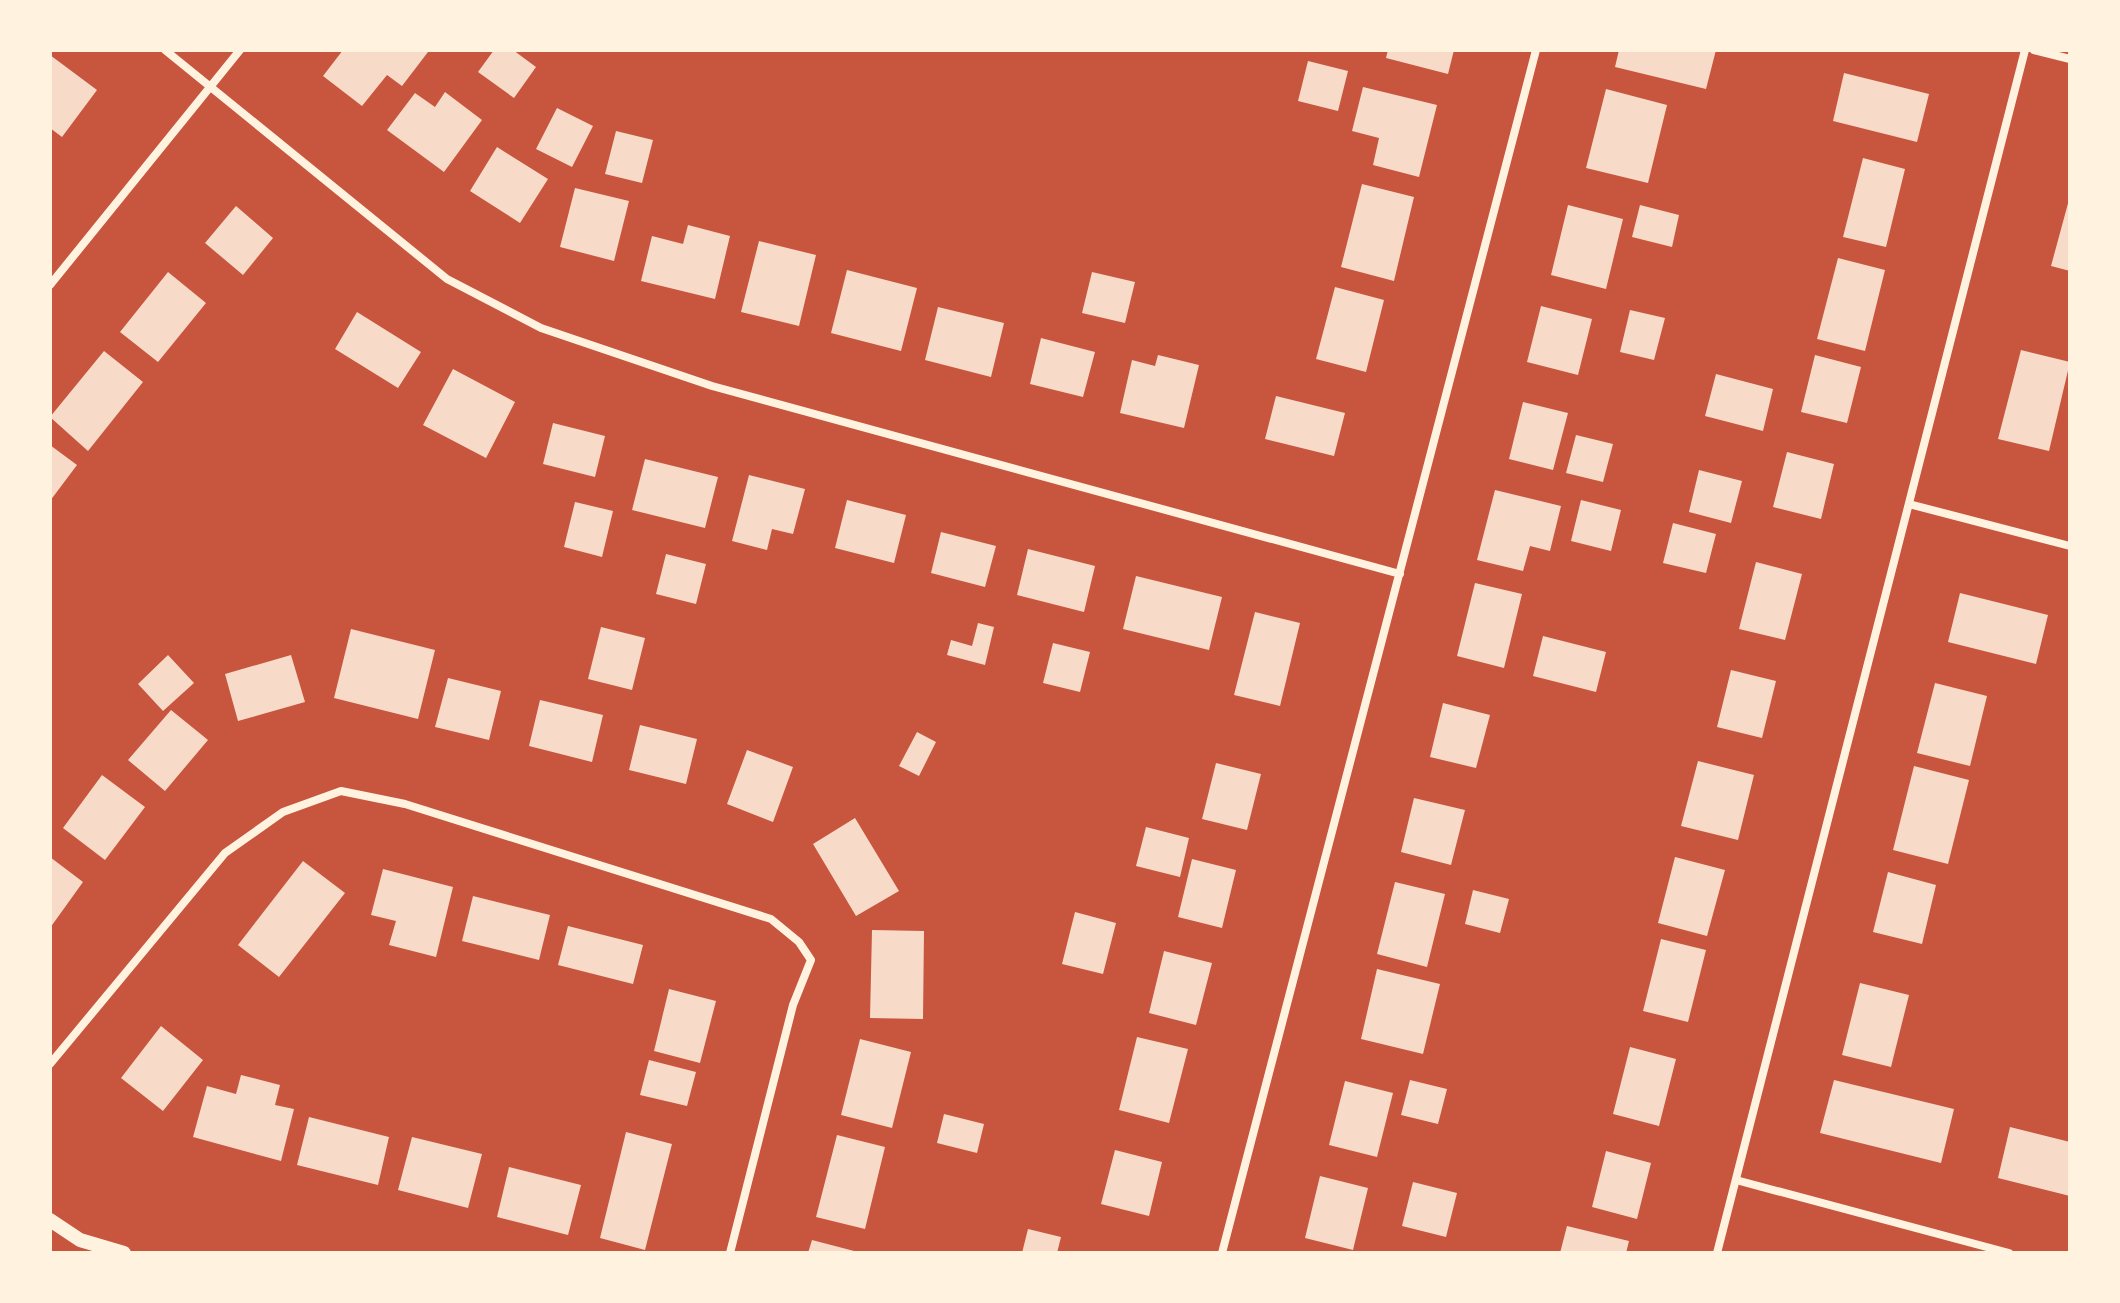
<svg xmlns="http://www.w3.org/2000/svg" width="2120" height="1303" viewBox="0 0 2120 1303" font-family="'Fira Sans',sans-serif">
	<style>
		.building { fill: #f7dbc8 }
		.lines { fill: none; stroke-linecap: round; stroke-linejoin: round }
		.minor { stroke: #fff3e0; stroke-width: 8 }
		.tertiary { stroke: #fff3e0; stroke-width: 14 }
	</style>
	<rect width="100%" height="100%" fill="#c8553d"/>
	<path class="building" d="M343,50H425L428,52L402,86L387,75L362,106L323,76Z
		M494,50H513L536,67L514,98L478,72Z
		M1388,50H1454L1448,74L1386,58Z
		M1619,50H1716L1706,89L1615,67Z
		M50,55L97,90L62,137L50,128Z
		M1308,61L1348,71L1338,111L1298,101Z
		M1844,73L1929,94L1917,142L1833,121Z
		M1363,87L1437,105L1419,177L1373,165L1379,138L1352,131Z
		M1606,89L1667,105L1648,183L1586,168Z
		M445,92L482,120L444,172L387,130L415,93L435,107Z
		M557,108L593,126L572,167L536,149Z
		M616,131L653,140L642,183L605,174Z
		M497,147L548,179L520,223L470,191Z
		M1863,158L1905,169L1886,247L1843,237Z
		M1362,184L1414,197L1394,281L1341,267Z
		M575,188L629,201L614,261L560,247Z
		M2070,196V271L2051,266Z
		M1568,205L1623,219L1606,289L1551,275Z
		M1640,205L1679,215L1672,247L1632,237Z
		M236,206L273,238L243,275L205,243Z
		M688,225L730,236L715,299L641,281L652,236L683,244Z
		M759,241L816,255L799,326L741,312Z
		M1838,258L1885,270L1865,351L1817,339Z
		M847,270L917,288L901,351L831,333Z
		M168,272L206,303L158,362L120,332Z
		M1092,272L1135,282L1125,323L1082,313Z
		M1335,287L1384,300L1366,372L1316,359Z
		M1541,306L1592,319L1578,375L1527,362Z
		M938,307L1004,323L991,377L925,360Z
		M1630,310L1665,318L1654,360L1620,352Z
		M357,312L421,352L398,388L335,349Z
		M1041,338L1095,352L1083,397L1030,384Z
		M2021,350L2070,362L2049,451L1998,439Z
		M104,351L143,382L88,451L50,417Z
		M1158,355L1199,365L1184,428L1120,413L1132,360L1155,366Z
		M1815,355L1861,367L1847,423L1801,412Z
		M453,369L515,402L486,458L423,425Z
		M1716,374L1773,389L1763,431L1705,416Z
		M1276,396L1345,413L1334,456L1265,439Z
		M1523,402L1568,413L1553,470L1509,459Z
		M553,423L605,436L595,477L543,464Z
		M1576,435L1613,444L1603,482L1566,473Z
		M50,445L77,465L50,501Z
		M1787,452L1834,464L1821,519L1773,507Z
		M645,459L718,477L705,528L632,510Z
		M1699,470L1742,481L1731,523L1689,512Z
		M749,475L805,489L793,534L772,529L767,550L732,541Z
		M1495,490L1561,506L1550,551L1530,546L1523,571L1477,560Z
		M847,500L906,515L894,563L835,548Z
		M1581,500L1621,510L1611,551L1571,541Z
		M575,502L613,511L602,557L564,547Z
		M1673,523L1716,534L1706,573L1663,563Z
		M941,532L996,546L985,587L931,573Z
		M1028,549L1095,566L1084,612L1017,595Z
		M666,554L706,564L696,604L656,594Z
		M1756,562L1802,574L1785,640L1739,629Z
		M1136,576L1222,597L1209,650L1123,629Z
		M1475,583L1522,594L1504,668L1457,656Z
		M1960,593L2048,615L2036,664L1948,642Z
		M1255,612L1300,623L1280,706L1234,695Z
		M978,623L994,627L985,665L947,655L951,640L972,646Z
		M601,627L645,638L632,690L588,679Z
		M351,629L435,650L418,719L334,698Z
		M1543,636L1606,652L1596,692L1533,676Z
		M1053,643L1090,652L1080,692L1043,683Z
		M168,655L194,683L163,711L138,684Z
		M291,655L305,702L238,721L225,674Z
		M1731,670L1776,681L1762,738L1717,727Z
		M448,678L501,691L489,740L435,727Z
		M1935,683L1987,696L1970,766L1917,753Z
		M540,700L603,715L592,762L529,746Z
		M1443,703L1490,715L1476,768L1430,757Z
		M171,710L208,740L165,791L128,760Z
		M640,725L697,739L686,784L629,770Z
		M917,732L936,742L919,776L899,766Z
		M747,750L793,767L773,822L727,804Z
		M1698,761L1754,775L1738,840L1681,826Z
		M1216,763L1261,774L1247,830L1202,819Z
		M1914,766L1969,780L1948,864L1893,850Z
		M102,775L145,807L105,860L63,828Z
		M1414,798L1465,810L1451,865L1401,852Z
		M855,818L899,891L856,916L813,844Z
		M1146,827L1189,838L1180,877L1136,866Z
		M50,857L83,882L50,928Z
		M1675,857L1725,870L1707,936L1658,923Z
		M1192,859L1236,870L1222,928L1178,917Z
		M303,861L345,893L279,977L238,945Z
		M383,869L453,887L436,957L389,945L396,921L371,915Z
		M1888,872L1936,885L1922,944L1873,932Z
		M1395,882L1445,894L1427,967L1377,954Z
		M1473,890L1509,899L1500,933L1465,924Z
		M473,896L550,915L539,960L462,941Z
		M1075,912L1116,923L1103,974L1062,964Z
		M568,926L643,945L633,984L558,965Z
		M872,930L924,931L923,1019L870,1018Z
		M1661,939L1706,950L1688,1022L1643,1011Z
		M1164,951L1212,963L1196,1025L1149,1013Z
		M1377,969L1440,984L1423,1054L1361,1039Z
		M1860,983L1909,995L1891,1067L1842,1055Z
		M669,989L716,1001L700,1063L654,1051Z
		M161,1026L203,1060L163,1111L121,1078Z
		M1137,1037L1188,1049L1169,1123L1119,1110Z
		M860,1039L911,1052L892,1128L841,1115Z
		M1630,1047L1676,1059L1659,1126L1613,1114Z
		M649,1060L696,1072L687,1106L640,1095Z
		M241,1075L280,1085L275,1105L294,1109L281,1161L193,1137L207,1086L236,1094Z
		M1410,1080L1447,1089L1438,1124L1401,1115Z
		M1834,1080L1954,1109L1941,1163L1820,1133Z
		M1345,1081L1393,1093L1377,1157L1329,1145Z
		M944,1114L984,1124L977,1153L937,1143Z
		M309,1117L389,1137L378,1185L297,1165Z
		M2010,1127L2070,1142V1196L1998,1178Z
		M626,1132L672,1144L645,1250L600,1238Z
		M837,1135L885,1147L865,1229L816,1217Z
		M412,1137L482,1154L468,1208L398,1190Z
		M1115,1150L1162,1162L1149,1216L1101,1204Z
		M1606,1151L1651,1163L1637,1219L1592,1207Z
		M509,1167L581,1185L568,1235L497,1217Z
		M1320,1176L1368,1188L1353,1250L1305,1238Z
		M1413,1182L1457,1193L1446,1237L1402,1226Z
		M1567,1226L1629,1241L1626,1253H1560Z
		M1028,1229L1061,1237L1057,1253H1022Z
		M812,1240L858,1252V1253H808Z"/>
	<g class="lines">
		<path class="minor" d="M165,50L447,279L541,328L712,386L1400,574
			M2034,50L2070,59
			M50,285L240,50
			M1909,504L2070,546
			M50,1064L225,853L283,812L341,791L405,804L771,919L799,942L811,960L793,1005L730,1253
			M1736,1180L2009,1253
			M1222,1253L1536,50
			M1717,1253L2025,50"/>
		<path class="tertiary" d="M50,1220L80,1240L124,1253"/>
	</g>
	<rect width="2120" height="1303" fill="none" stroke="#fff3e0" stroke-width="104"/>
</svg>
